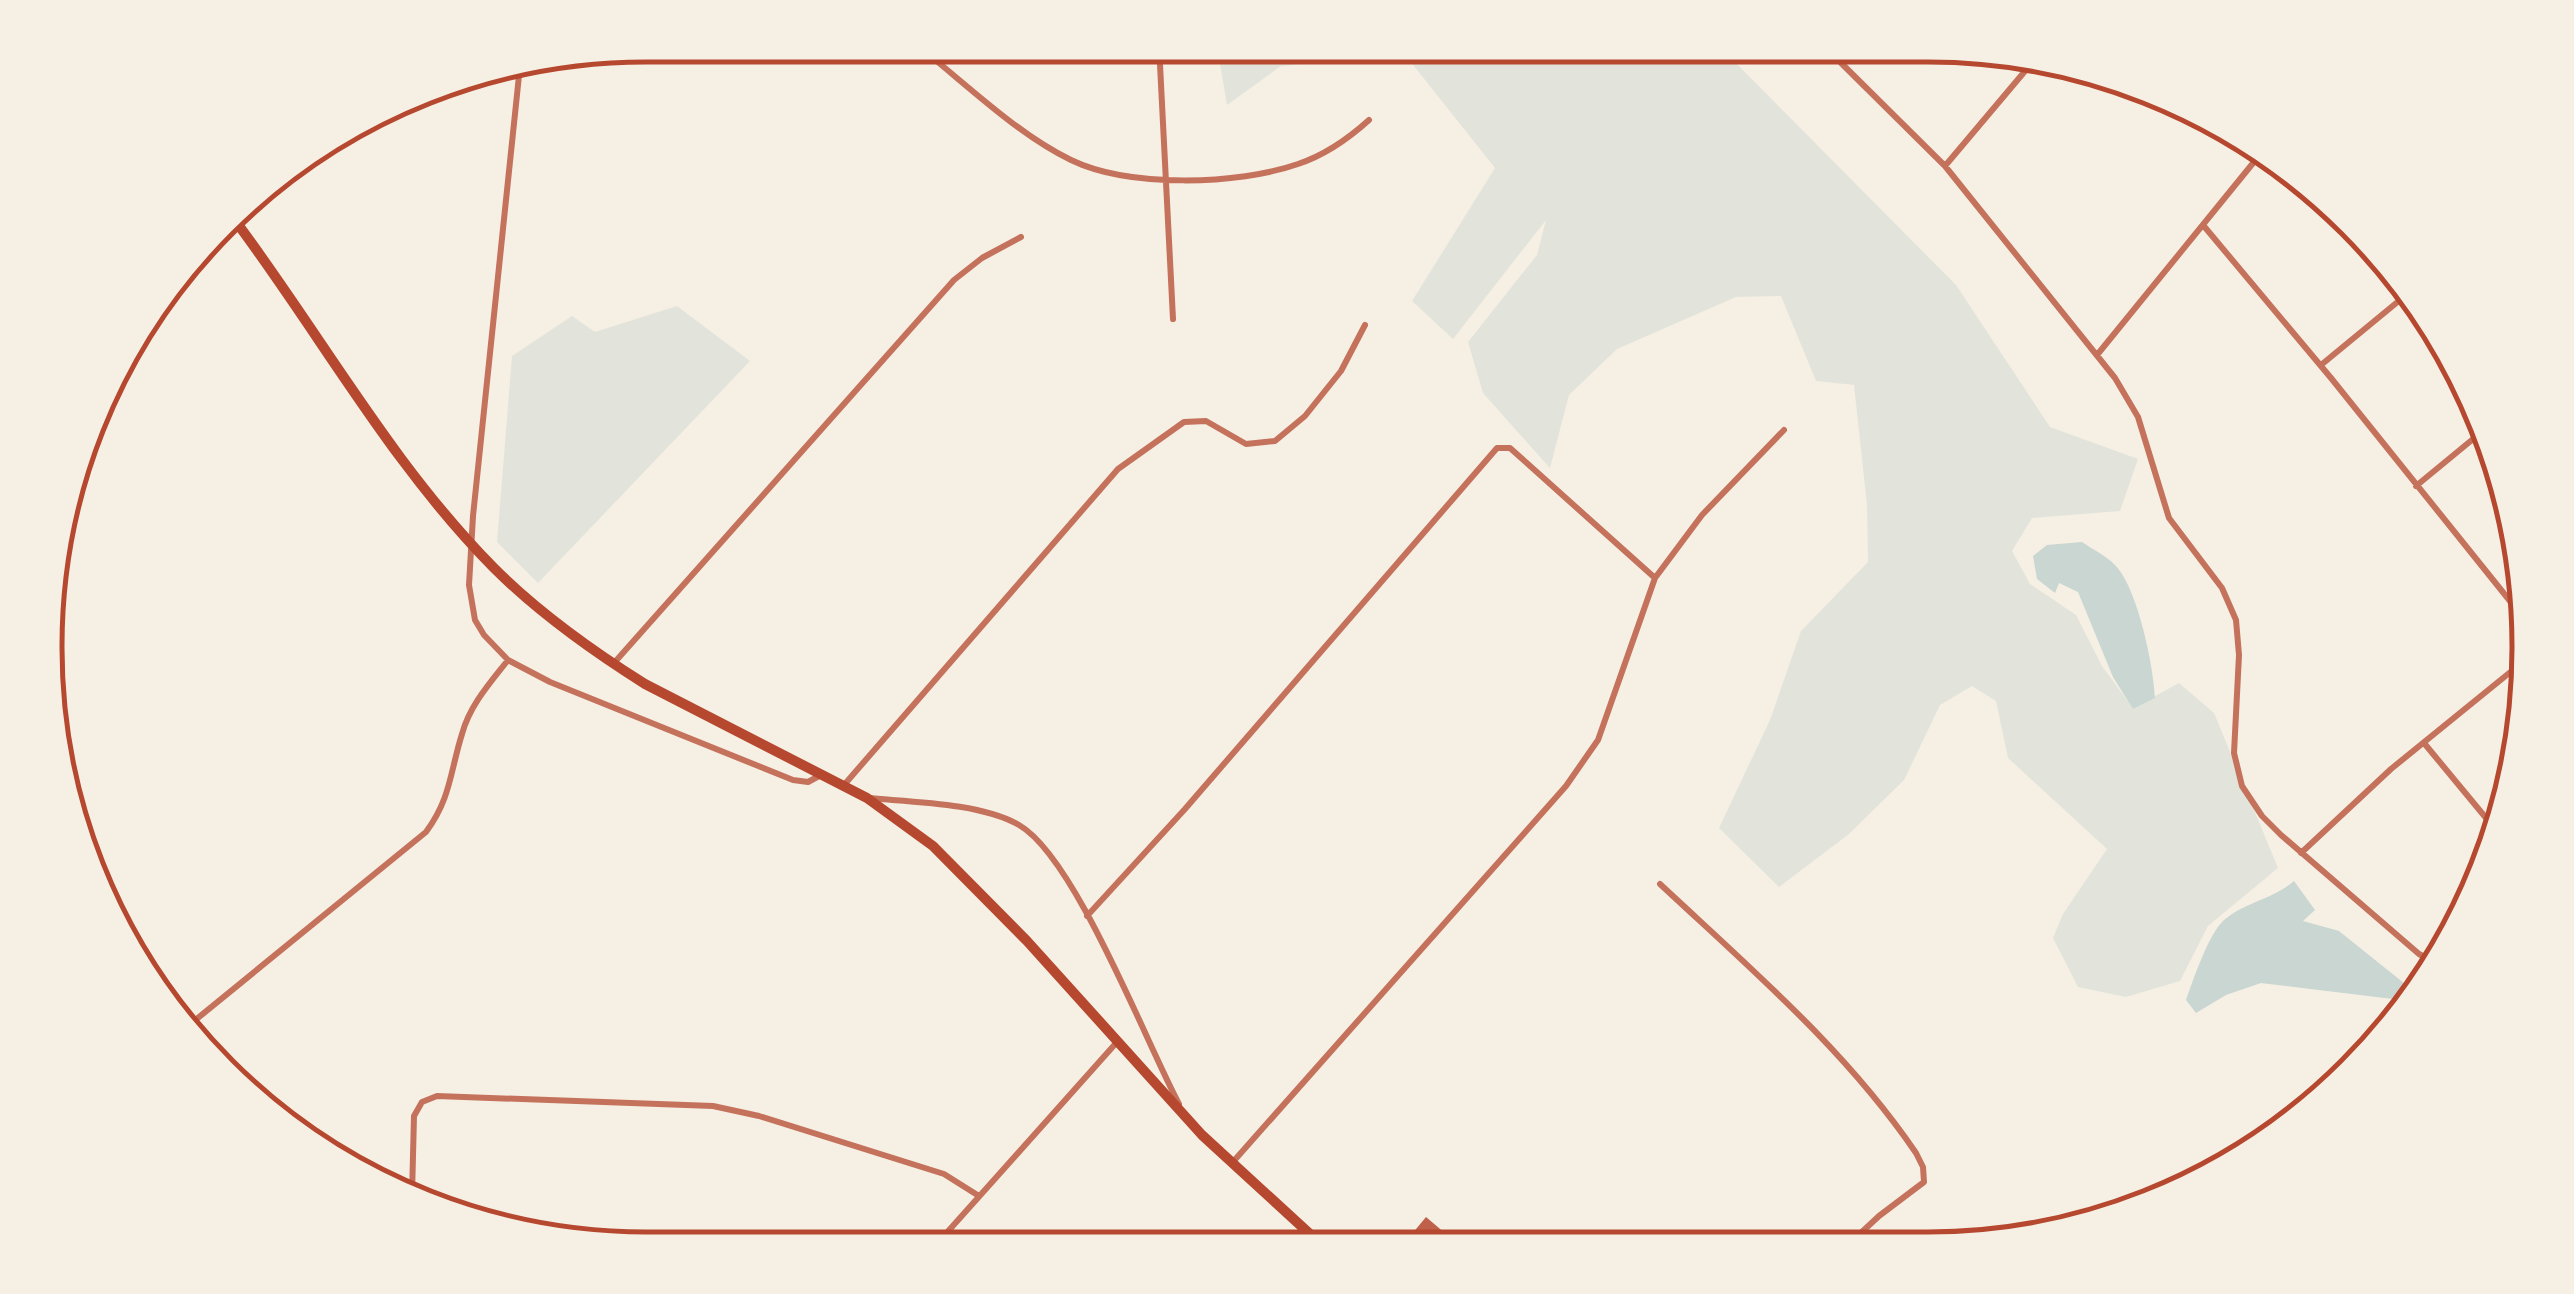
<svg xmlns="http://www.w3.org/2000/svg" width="2574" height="1294" viewBox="0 0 2574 1294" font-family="'Alegreya Sans',sans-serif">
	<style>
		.green { fill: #e2e4dc }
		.water { fill: #c9d6d2 }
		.building { fill: #bf614a }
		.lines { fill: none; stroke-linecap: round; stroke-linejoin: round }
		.minor { stroke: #c5725c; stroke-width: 6 }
		.primary { stroke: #b5482f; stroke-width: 10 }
		.rim { fill: none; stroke: #b5482f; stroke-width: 5 }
	</style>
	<rect width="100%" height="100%" fill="#f6efe4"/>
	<path class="green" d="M1217,46H1719L1956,285L2050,427L2138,459L2120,511L2032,518L2012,551L2030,584L2076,615L2102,666L2133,708L2179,683L2214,713L2278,868L2208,926L2180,981L2126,997L2078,987L2053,938L2063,914L2107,849L2008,758L1996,701L1972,686L1940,705L1904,780L1849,834L1779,887L1719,828L1770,720L1801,631L1868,562L1867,505L1854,385L1816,381L1781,296L1736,297L1617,349L1569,395L1550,468L1483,393L1468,342L1537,255L1546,220L1453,339L1412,301L1495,168L1410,61L1374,57L1281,66L1227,105Z
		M677,306L750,361L538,583L497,542L512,356L572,316L595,332Z"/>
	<path class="water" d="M2082,542C2092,549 2105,555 2114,564C2137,585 2154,667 2155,698L2133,709L2113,677L2078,592L2059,583L2055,593L2037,579L2033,556L2047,545Z
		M2294,881L2315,910L2303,921L2339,931L2410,988L2413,995L2409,1001L2261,983L2226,995L2196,1013L2186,1000C2194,978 2208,935 2224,920C2245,902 2273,899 2294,881Z"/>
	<path class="building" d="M1426,1217L1459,1245L1402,1246Z"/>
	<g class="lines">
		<path class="minor" d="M917,45C965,83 1017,134 1071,160C1129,188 1238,185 1298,164C1325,155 1348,139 1369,120
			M1159,45L1173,319
			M1824,46L1945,166L2115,378L2138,417L2169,518L2222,588L2236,620L2239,655L2234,753L2242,786L2262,816L2281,835L2419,954L2434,962
			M520,66L473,516L469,585L475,620L484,635L508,660L550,682L793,780L808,782L821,775
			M1945,166L2031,64
			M2203,225L2331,378L2518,611
			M2097,355L2258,157
			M2321,365L2406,295
			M2416,486L2484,430
			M57,530L138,345L165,304L236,223
			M614,663L954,280L982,258L1021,237
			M2424,743L2491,824
			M844,785L1118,469L1184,422L1206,421L1246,444L1275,441L1305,416L1341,371L1365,325
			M868,798C912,802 981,803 1019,825C1075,857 1145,1040 1179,1104
			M2301,853L2391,769L2524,661
			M1660,884C1750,968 1846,1050 1916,1153L1923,1167L1924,1182L1879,1216L1849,1244
			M1087,916L1185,809L1497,448H1510L1655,578
			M188,1026L426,832C451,798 450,772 462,734C470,705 490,683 508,660
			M1232,1163L1566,786L1598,740L1655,578L1702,515L1784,430
			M412,1195L414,1116L422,1102L437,1096L713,1106L759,1116L944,1174L979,1196
			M2152,1202L2209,1167L2256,1150
			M934,1247L1117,1042"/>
		<path class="primary" d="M234,219C321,335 391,464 494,568C539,613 591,650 645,684L867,798L933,846L1027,941L1202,1135L1323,1246"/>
	</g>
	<path d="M0 0H2574V1294H0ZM646 62H1928A584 584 0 0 1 2512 646V648A584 584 0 0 1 1928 1232H646A584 584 0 0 1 62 648V646A584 584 0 0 1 646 62Z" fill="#f6efe4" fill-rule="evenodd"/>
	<path class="rim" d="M646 62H1928A584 584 0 0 1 2512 646V648A584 584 0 0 1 1928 1232H646A584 584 0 0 1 62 648V646A584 584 0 0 1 646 62Z"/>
</svg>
